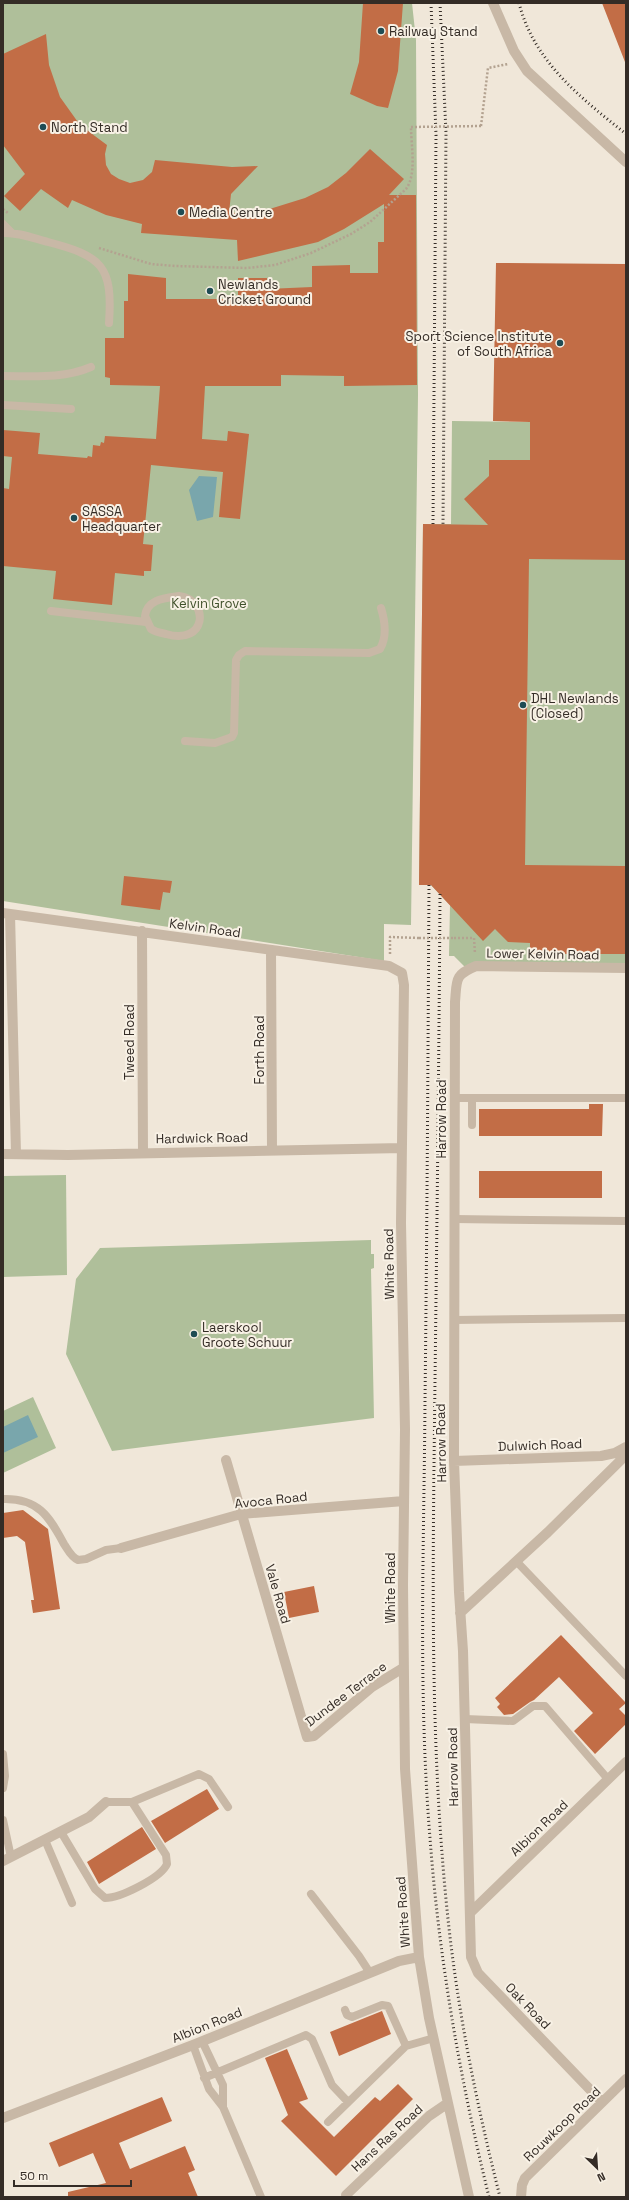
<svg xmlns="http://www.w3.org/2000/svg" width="629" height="2200" viewBox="0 0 629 2200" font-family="'Space Grotesk',sans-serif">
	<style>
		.green { fill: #afbf9a }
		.water { fill: #79a6ac }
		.building { fill: #c26d46 }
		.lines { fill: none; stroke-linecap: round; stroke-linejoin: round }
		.path { stroke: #b3a290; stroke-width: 2.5; stroke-dasharray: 2 2; stroke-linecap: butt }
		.lane { stroke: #c8b8a6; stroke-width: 8 }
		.street { stroke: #c8b8a6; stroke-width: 10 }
		.rail { stroke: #342c26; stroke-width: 3; stroke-dasharray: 1 3; stroke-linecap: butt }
		.path-bridge { stroke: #b3a290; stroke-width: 2.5; stroke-dasharray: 2 2; stroke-linecap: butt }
		.poi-dot { fill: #1e4c54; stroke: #f8f1e5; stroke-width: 1.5 }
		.labels { text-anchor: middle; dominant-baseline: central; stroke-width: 4; stroke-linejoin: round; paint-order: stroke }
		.poi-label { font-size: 13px; fill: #342c26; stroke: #f8f1e5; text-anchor: start }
		.park-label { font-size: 13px; fill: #40512b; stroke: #f8f1e5 }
		.street-label { font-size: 13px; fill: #342c26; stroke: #f8f1e5 }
	</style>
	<rect width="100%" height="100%" fill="#f0e7d9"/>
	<path class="green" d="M3,3H412L416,40L418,395L411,925L384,924V961L3,901Z
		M452,421L626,423V968L468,970L454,956H449L450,905L431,885H419L423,524H451Z
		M66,1175L67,1275L3,1277V1176Z
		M371,1240V1254H374V1268L371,1269L374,1418L112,1451L66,1354L76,1279L100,1248Z
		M33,1397L56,1448L3,1473V1411Z"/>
	<path class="water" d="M199,476L217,477L213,517L197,521L189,490Z
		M28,1415L38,1437L3,1453V1427Z"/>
	<path class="building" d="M363,3H403L398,71L388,108L377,106L350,94L359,62Z
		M602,3H626V62H625Z
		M46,34L49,65L60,97L80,125L107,145L105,154L106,165L111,174L119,179L130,183L143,180L152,172L155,160L232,167L258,166L231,194L229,213L260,212L305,198L328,187L346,173L370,149L404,179L389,195H416L417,385L344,386V376L281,375V386H205L202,439L227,441L228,431L249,434L240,519L219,517L223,472L151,465L143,544L153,545L151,571H144V576L115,573L112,605L53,599L56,571L3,566V488L9,489L12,457L3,456V430L40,433L38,454L87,458L88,456L92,457L93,445L100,446L101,442L104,443L105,436L156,439L160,386L110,385V378L105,377V338H124V301H128V274L166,278V299H238V278H267V289L312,287V266L350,265V273H378V242H384V204L344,229L318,242L238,261L237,240L141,233L142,224L106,215L72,200L68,208L41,189L20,211L4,196L25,174L3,145V54Z
		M496,263L626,264V560L529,559L525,865L626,866V954H530V943L508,942L495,929L483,941L431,885H419L423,524L488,525L464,499L489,476V460H530V422L493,421Z
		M124,876L172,881L170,893L163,892L160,910L121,905Z
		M589,1104H603L602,1136H479V1109H589Z
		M479,1171H602V1198H479Z
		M23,1510L48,1529L60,1609L33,1613L31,1600H34L25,1542L17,1536L3,1538V1513Z
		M314,1586L319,1612L289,1618L284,1592Z
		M561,1635L626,1703L619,1709L626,1716V1724L595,1754L574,1731L593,1713L559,1677L534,1700L530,1702L513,1714L504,1715L497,1707L500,1704L495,1698Z
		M207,1789L219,1809L165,1843L151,1821Z
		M142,1827L156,1849L99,1884L87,1862Z
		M382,2011L391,2034L339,2056L330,2032Z
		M287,2049L308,2099L299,2102L334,2137L375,2097L380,2101L398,2084L413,2099L336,2176L281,2121L288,2115L265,2058Z
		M162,2097L172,2121L119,2143L130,2169L185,2146L195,2170L188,2173L198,2197H68V2192L106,2183L93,2153L59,2167L49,2143Z"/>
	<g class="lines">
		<path class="path" d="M481,126L488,68L508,64
			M3,209L8,213
			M99,248L151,264L175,266L247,268L275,265L311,253L351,234L370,222L406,189C417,174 411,146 411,127
			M454,938H474L475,954
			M390,954V937L419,938"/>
		<path class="lane" d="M3,224L12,233
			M3,233C18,232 33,238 48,242C102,256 113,266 109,323
			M3,376C33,376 63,379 91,367
			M3,405L71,409
			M179,596C210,600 207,646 166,634C161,633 155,632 151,629L145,616C147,599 165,598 179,596Z
			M51,611L146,622
			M185,741L215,743L232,737L234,733L236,660L239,655L245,651L369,653L380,649C387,637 385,621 381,608
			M455,1098H626
			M472,1098V1125
			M454,1219L626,1221
			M454,1320L626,1318
			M3,1499C38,1498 49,1516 64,1544C68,1550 71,1557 78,1560L86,1559L106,1550L121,1548
			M517,1562L626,1676
			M465,1719L513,1721L533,1706H545L608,1779
			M3,1754L5,1776L3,1788
			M106,1802H132
			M3,1820L11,1857
			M61,1832L95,1889L105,1898C120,1898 161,1878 167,1864L166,1855L132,1802L199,1774L209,1779L228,1807
			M45,1840L72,1903
			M311,1894L359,1956L370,1973
			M345,2010L347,2015L352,2017L382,2005L388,2006L406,2046
			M202,2041L223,2085V2107
			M193,2045L209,2089L223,2107L261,2197
			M204,2078L306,2035L312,2039L332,2085L348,2102
			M328,2122L406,2046L434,2038"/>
		<path class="street" d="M493,3L514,51L527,71L626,162
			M3,913L389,966L402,973L404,985L401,1223L405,1429L403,1585L405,1769L419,1957L429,2018L469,2197
			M10,914L16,1154
			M142,931L143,1152
			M271,950L272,1150
			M3,1154L68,1155L402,1148
			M226,1460L307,1737L314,1736L372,1687L403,1668
			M454,1461L601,1456L615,1453L626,1447
			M121,1548L241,1514L404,1501
			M460,1613L548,1532L626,1455
			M3,1861L89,1817L106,1802
			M470,1913L626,1762
			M602,2102L478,1973L471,1957L463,1651L459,1592L454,1461L455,1002C457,980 454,975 476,966L626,968
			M3,2118L193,2045L399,1961L419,1957
			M346,2195L429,2116L448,2103
			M521,2197L522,2185L525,2178L626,2079"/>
		<path class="rail" d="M431,3L436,135L433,524
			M440,3L446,133L443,524
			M519,3C534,62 581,98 626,134
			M429,885C428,1057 427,1229 425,1401C424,1547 418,1693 430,1838C439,1959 460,2079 489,2197
			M440,894C439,1056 437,1219 435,1381C433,1560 429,1741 448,1919C458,2013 477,2106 500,2197"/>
		<path class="path-bridge" d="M411,127L481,126
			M419,938H454"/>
	</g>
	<g class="poi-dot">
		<circle cx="381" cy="31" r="4"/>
		<circle cx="43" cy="127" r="4"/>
		<circle cx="181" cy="212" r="4"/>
		<circle cx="210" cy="291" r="4"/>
		<circle cx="560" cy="343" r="4"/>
		<circle cx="74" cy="518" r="4"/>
		<circle cx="523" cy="705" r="4"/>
		<circle cx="194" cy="1334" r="4"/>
	</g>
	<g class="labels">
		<g class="poi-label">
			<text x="389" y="31">Railway Stand</text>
			<text x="51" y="127">North Stand</text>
			<text x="189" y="212">Media Centre</text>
			<text x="218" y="284">Newlands<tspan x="218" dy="15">Cricket Ground</tspan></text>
			<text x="552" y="336" text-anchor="end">Sport Science Institute<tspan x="552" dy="15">of South Africa</tspan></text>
			<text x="82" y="511">SASSA<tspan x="82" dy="15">Headquarter</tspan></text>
			<text x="531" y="698">DHL Newlands<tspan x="531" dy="15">(Closed)</tspan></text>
			<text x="202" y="1327">Laerskool<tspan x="202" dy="15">Groote Schuur</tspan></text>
		</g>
		<g class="park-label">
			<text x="209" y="603">Kelvin Grove</text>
		</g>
		<g class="street-label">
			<text transform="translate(205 928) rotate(8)">Kelvin Road</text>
			<text transform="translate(543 954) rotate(1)">Lower Kelvin Road</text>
			<text transform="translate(129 1042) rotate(-90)">Tweed Road</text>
			<text transform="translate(259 1050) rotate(-90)">Forth Road</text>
			<text transform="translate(441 1119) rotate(-90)">Harrow Road</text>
			<text transform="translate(202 1138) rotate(-1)">Hardwick Road</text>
			<text transform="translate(389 1264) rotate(-91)">White Road</text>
			<text transform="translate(441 1443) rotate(-91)">Harrow Road</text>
			<text transform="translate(540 1445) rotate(-2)">Dulwich Road</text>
			<text transform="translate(271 1500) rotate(-6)">Avoca Road</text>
			<text transform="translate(390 1588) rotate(-90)">White Road</text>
			<text transform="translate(278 1594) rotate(74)">Vale Road</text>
			<text transform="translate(346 1694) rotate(-37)">Dundee Terrace</text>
			<text transform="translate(453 1767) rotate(-91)">Harrow Road</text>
			<text transform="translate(539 1828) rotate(-44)">Albion Road</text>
			<text transform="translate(403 1912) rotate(-94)">White Road</text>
			<text transform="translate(528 2006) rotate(46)">Oak Road</text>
			<text transform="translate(207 2025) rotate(-22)">Albion Road</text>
			<text transform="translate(562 2124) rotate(-44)">Rouwkoop Road</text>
			<text transform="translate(387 2138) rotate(-43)">Hans Ras Road</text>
		</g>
	</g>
	<rect width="629" height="2200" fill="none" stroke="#342c26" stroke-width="8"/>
	<g transform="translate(597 2168) rotate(155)" stroke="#f8f1e5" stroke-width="3" paint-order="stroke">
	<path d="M0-3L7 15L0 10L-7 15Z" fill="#342c26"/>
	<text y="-6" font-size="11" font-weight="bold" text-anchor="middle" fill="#342c26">N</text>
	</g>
	<path d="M14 2180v6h117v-6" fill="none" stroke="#342c26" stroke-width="2"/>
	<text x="20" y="2180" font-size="12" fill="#342c26" stroke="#f8f1e5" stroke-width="3" paint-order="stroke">50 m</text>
</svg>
